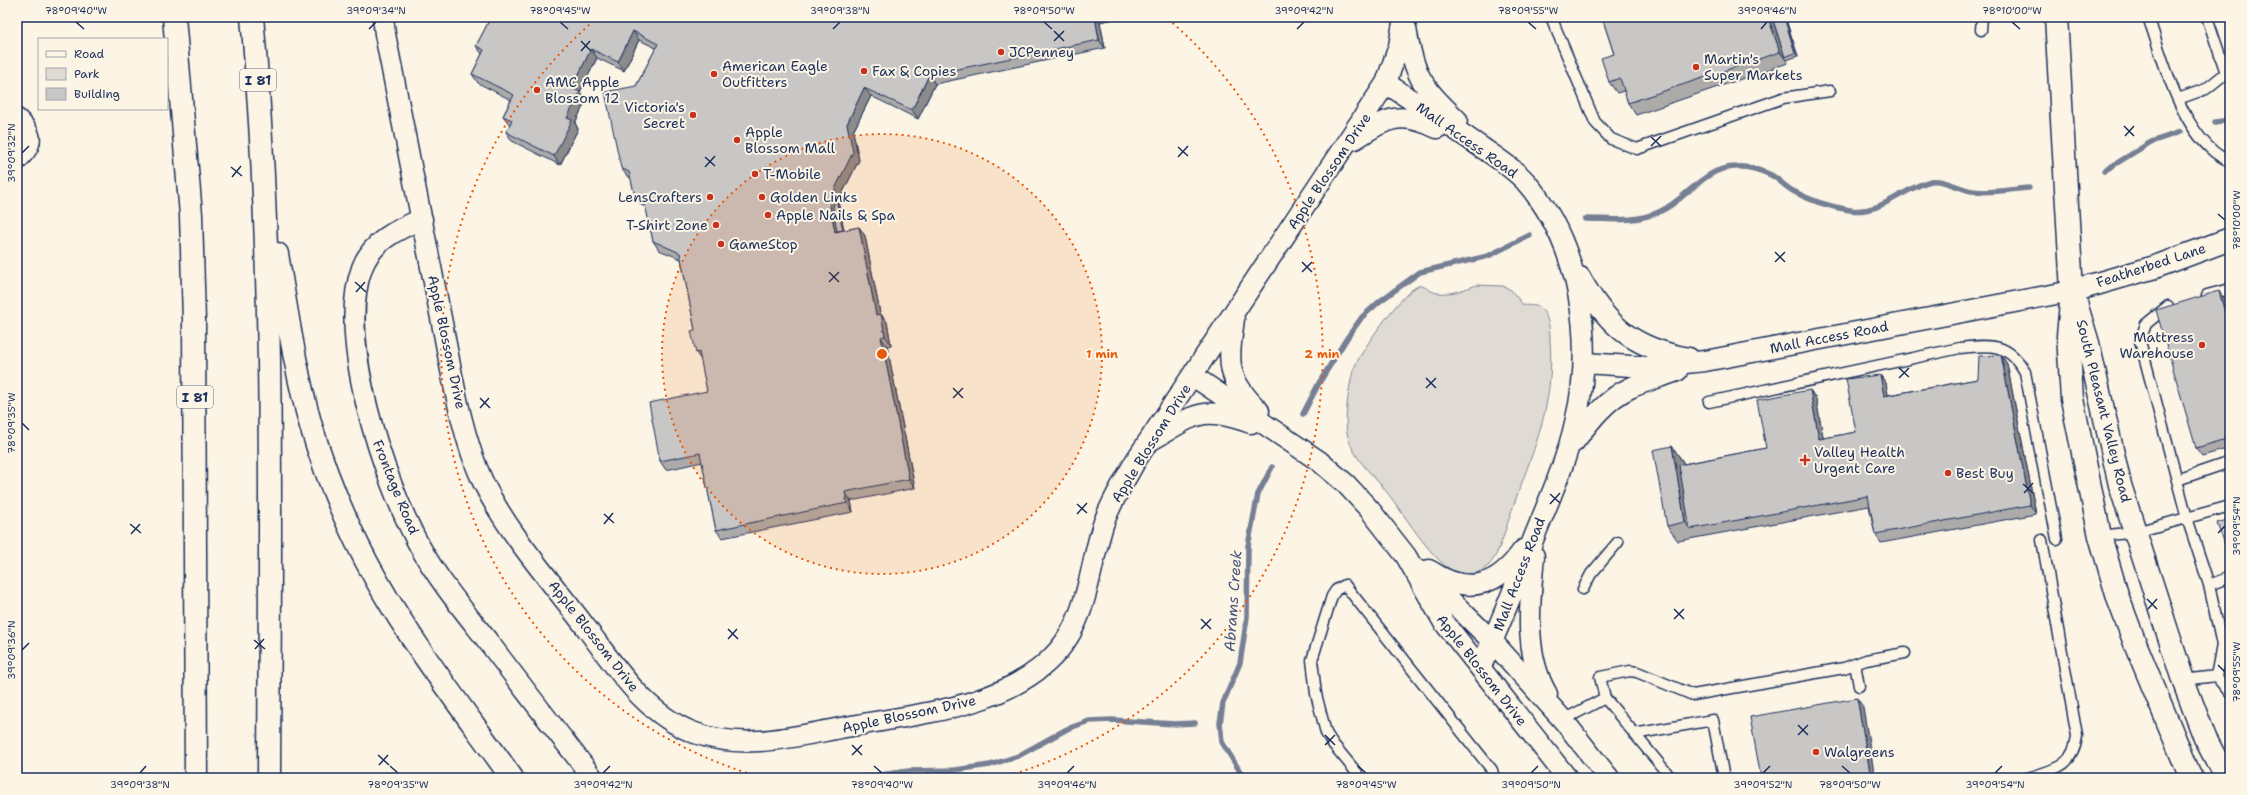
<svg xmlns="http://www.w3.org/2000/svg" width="2247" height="795" viewBox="0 0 2247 795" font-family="'Shantell Sans',sans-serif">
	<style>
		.green { fill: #dfdbd4; stroke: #7d8599 }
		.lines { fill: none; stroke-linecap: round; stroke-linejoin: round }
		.stream { stroke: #767f94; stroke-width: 5.5 }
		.service-casing { stroke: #1b2f5e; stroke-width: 13 }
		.minor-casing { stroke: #1b2f5e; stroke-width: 23 }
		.tertiary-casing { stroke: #1b2f5e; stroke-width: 25 }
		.secondary-casing { stroke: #1b2f5e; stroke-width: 25 }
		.motorway-casing { stroke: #1b2f5e; stroke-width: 25 }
		.service { stroke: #fcf5e5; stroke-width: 10 }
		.minor { stroke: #fcf5e5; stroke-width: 20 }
		.tertiary { stroke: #fcf5e5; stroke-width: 22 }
		.secondary { stroke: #fcf5e5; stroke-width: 22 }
		.motorway { stroke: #fcf5e5; stroke-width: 22 }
		.wall { fill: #acabaa; stroke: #1b2f5e }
		.shaded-wall { fill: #8c8b8b; stroke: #1b2f5e }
		.building { fill: #c8c7c6; stroke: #1b2f5e }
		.ticks { fill: none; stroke: #1b2f5e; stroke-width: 1.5 }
		.ring { fill: none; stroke: #e8590c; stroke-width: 2; stroke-dasharray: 2 4 }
		.poi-dot { fill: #c8321e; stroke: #fcf5e5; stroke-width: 1.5 }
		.labels { text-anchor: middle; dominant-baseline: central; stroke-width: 4; stroke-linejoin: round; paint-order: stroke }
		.shield { fill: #fcf5e5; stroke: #5e6a86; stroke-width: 1 }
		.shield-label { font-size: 13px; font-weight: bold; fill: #1b2f5e }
		.poi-label { font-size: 14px; fill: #1b2f5e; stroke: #fcf5e5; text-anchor: start }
		.street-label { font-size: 14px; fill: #1b2f5e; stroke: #fcf5e5 }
		.water-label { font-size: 15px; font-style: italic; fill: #485779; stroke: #fcf5e5 }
		.centre { fill: #e8590c; stroke: #fcf5e5; stroke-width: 2 }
		.ring-label { font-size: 12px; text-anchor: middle; font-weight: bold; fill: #e8590c; stroke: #fcf5e5; stroke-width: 4; stroke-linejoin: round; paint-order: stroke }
		.neatline { fill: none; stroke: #1b2f5e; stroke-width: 1.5 }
		.ticks-label { font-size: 10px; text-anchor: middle; fill: #1b2f5e }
	</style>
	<rect width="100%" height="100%" fill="#fcf5e5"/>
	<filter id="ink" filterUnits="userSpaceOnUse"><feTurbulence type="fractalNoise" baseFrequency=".025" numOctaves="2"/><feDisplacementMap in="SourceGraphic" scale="8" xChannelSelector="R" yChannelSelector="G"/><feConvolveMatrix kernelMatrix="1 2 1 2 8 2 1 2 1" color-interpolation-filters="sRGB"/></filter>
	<g filter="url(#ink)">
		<path class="green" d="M1477,285L1503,286L1511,290L1523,305C1530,306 1536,304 1541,309C1549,316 1550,330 1550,340C1555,405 1534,448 1513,507C1507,523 1500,554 1489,565C1480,574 1470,575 1458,573C1435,568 1399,505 1381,485C1368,471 1351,454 1347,433C1344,418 1349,386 1353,371C1358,354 1402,292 1418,286C1424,284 1431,293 1438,293C1452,295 1464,289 1477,285Z"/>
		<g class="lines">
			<path class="stream" d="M2215,122L2230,120
				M2104,171L2151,142L2180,132
				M1585,219C1611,219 1634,223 1659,212C1687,200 1703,167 1736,167C1746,166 1761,170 1771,175C1779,179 1785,187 1793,191C1809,200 1831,207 1850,210C1880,215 1903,188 1931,181C1943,179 1960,189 1972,191C1988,194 2013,189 2029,188
				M1303,414L1319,383L1347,338L1362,317L1380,301L1420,272L1488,256L1530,235
				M858,778L909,771L955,770L990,765L1018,756L1067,729L1089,721L1112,720L1175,724L1195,723
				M1244,778L1222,742L1220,723L1223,703L1240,663L1247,617L1248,546L1258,494L1272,467"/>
			<defs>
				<path id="service" d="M1551,17L1595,122L1611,139L1637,149L1783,98L1830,91
					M2148,17C2163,59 2178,120 2212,150C2217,155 2224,158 2230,162
					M1981,30L1982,17
					M2178,99L2206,89L2226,73L2207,17
					M2207,295L2230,289
					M2168,306L2146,324L2140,341L2187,518L2209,585L2222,645
					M1709,402L1960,348C1990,344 2009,343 2025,372L2057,539
					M2177,480L2230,462
					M2100,536L2136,532L2230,506
					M2209,585L2230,577
					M1583,589L1591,574L1618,542
					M2230,642L2222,645L2216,676L2230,693
					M1855,664L1859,686
					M2183,680L2216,676
					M1563,720L1605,698
					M1634,734L1713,720L1724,778
					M1357,773L1333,744L1326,733L1316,694L1312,660L1332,596L1336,590L1345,585L1492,770L1494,778
					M1671,778L1605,698L1600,677L1630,671L1637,672L1693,695L1844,668L1866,660L1905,653
					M2028,778C2054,769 2073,768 2077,736L2042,540"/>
				<path id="minor" d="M383,17L385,34C404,127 422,220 440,313C451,367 460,433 483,482C508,534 552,582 587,629C617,669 646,715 695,733C745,751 796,736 846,727C915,714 1009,708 1058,651C1089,615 1089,566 1104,522C1112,500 1125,480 1136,460L1386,83L1399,46L1404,17
					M1406,28C1414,77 1422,86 1457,120
					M1386,83C1417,104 1448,124 1478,145C1494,156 1512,167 1525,181C1581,245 1595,342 1575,423C1566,463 1548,502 1533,540C1516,583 1500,627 1480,668
					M17,119C34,136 34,143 17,160
					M1355,139C1387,118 1401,110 1437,128
					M422,219C398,229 372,241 362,268C336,339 384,481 419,545C438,580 465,612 490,644C524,689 558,733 593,778
					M1580,277C1607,326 1633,348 1689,358
					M1234,319C1228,364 1225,377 1259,411
					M1585,363L1646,367L1705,361L2072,291
					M1193,376L1319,461L1346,484L1370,510L1406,556L1443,621L1567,778
					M1153,439C1196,414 1202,405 1251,423
					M1574,442C1589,422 1606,399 1630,388C1645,381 1661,377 1677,371
					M1534,556C1530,601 1523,653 1547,694
					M1420,570L1493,642L1563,720L1609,778
					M1429,570C1468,596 1497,587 1523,550"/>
				<path id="tertiary" d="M2072,291L2155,267L2230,239"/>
				<path id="secondary" d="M2056,17L2072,291L2068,336L2072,399L2100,536L2118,598L2135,643L2191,778
					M2075,300L2088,343L2120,485L2183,680L2205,738L2226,778"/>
				<path id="motorway" d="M174,17L191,215L194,321L196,778
					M252,17C275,270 270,524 269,778
					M277,254C287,312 295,370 311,426C327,479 350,533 377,581C416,650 466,713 512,778"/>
			</defs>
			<use href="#service" class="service-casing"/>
			<use href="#minor" class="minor-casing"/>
			<use href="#tertiary" class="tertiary-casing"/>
			<use href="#secondary" class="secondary-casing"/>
			<use href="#motorway" class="motorway-casing"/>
			<use href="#service" class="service"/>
			<use href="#minor" class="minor"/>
			<use href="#tertiary" class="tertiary"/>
			<use href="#secondary" class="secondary"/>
			<use href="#motorway" class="motorway"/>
		</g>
		<path class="wall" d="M491,17H1125L1100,22L1105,48L935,84L918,119L871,96L853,132L859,160L838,202L844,230L859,227L865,236L880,314L887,322L891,345L887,346L915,488L851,501L853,512L722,538L716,530L702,462L666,470L660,461L707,391L701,360L696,353L695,330L681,259L659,250L653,241L646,207L641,205L635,196L631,178L627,176L621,168L636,86L656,48L639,40L624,71L597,58L580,92L586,100L575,123L578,129L560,165L512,141L506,132L510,125L503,116L511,100L478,83L472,74L482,54L476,46Z
			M1602,17H1785L1798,56L1787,60L1786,59L1788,63L1636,115L1628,103L1624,91L1617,93L1609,82L1614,54Z
			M2225,300L2230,318V448L2202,456L2196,448Z
			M2001,355L2007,364L2036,514L1881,543L1875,534L1869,506L1678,541L1667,526L1672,446L1683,462V464L1766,448L1810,390L1816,399L1823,438L1856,432L1880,375L1886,383L1888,395L1978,379Z
			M2230,519V554L2224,545Z"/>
		<path class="shaded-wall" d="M1095,17H1097L1100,22L1105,48L1099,40Z
			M1768,17H1772L1785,57L1788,63L1780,52Z
			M1784,17H1785L1798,56L1795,53Z
			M633,31L639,40L624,71L618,62Z
			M591,49L597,58L580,92L586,100L575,123L578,129L560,165L554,156L567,118L572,88Z
			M929,75L935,84L918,119L912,110Z
			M864,88L871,96L853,132L859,160L838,202L845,234L839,231L835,232L829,201L847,124Z
			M859,227L865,236L882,323L876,315Z
			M2219,291L2225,300L2230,318V331Z
			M881,314L887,322L891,345L885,336Z
			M881,337L887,346L915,488L909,479Z
			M2001,355L2007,364L2036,514L2030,505Z
			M1880,375L1886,383L1890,405L1884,396Z
			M1810,390L1816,399L1825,447L1819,439Z
			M1672,446L1683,462L1695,529H1690L1685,522Z
			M845,492L851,501L853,512L847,503Z
			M1857,698L1863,707L1875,778H1871Z"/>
		<path class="building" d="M491,17H1095L1099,40L929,75L912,110L864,88L847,124L853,152L829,201L835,232L859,227L876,315L881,314L885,336L881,337L909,479L845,492L847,503L716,530L700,453L660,461L649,403L707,391L699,352L696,353L691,331L695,330L680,253L653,241L644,200L635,196L629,172L621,168L605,92L636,86L658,44L633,31L618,62L591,49L572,88L580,92L567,118L572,120L554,156L506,132L512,120L503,116L514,95L472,74L484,50L476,46Z
			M1602,17H1768L1780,52L1628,103L1620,78L1609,82L1601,58L1614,54Z
			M1772,17H1784L1795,53L1785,57Z
			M836,199L843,230L837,231L833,207Z
			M2219,291L2230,331V438L2196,448L2156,310Z
			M2001,355L2030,505L1875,534L1868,496L1690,529L1679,465L1766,448L1757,400L1810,390L1819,439L1856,432L1846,379L1880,375L1884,396L1978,379L1979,356Z
			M1672,446L1685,522L1667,526L1653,450Z
			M2230,519V543L2224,545L2217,523Z
			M1857,698L1871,778H1761L1750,717Z"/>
	</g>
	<path class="ticks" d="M76,22L84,29M560,22L568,29M1044,22L1052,29M1528,22L1536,29M2012,22L2020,29M369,29L376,22M833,29L840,22M1297,29L1304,22M1761,29L1767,22M1054,31L1064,41M581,41L591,51M1054,41L1064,31M581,51L590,41M2124,126L2134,136M2125,136L2134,126M1651,137L1661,146M1651,146L1661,136M1178,147L1188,156M22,153L29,146M705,157L715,166M1178,157L1188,146M231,167L242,176M705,167L715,156M232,177L241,166M2218,214L2225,220M1775,252L1785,262M1302,262L1312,272M1775,262L1785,252M829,272L839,282M1302,272L1312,262M355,282L366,292M829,282L839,272M356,292L365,282M1899,368L1909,377M1426,378L1436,388M1899,378L1909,368M953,388L963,398M1426,388L1436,378M480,398L490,408M953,398L963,388M480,408L489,398M22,423L29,430M2023,484L2033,493M2024,493L2033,483M1550,494L1560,503M1077,504L1087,513M1550,504L1560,493M604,514L614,523M1077,514L1087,503M130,524L141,533M604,524L613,513M2218,533L2225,526M131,534L140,524M2147,599L2157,609M1674,609L1684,619M2148,609L2157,599M1201,619L1211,629M1674,619L1684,609M728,629L738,639M1201,629L1211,619M728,639L737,629M254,640L265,649M255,649L264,639M22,650L29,643M2218,665L2225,672M1798,725L1808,735M1325,735L1335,745M1798,735L1808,725M852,745L862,755M1325,745L1335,735M378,755L389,765M852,755L862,745M379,765L388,755M390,766L398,773M874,766L882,773M1358,766L1366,773M1842,766L1850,773M140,773L146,766M603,773L610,766M1067,773L1074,766M1531,773L1538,766M1763,773L1770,766M1995,773L2002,766"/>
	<circle cx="882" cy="354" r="220" fill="#e8590c" fill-opacity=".12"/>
	<g class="ring">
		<circle cx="882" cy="354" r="220"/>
		<path d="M764 778A440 440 0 0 1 596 19M1168 19A440 440 0 0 1 1000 778"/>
	</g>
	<g class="poi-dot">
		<circle cx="1001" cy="52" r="4"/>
		<circle cx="1696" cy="67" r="4"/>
		<circle cx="864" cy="71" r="4"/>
		<circle cx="714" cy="74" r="4"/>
		<circle cx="537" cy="90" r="4"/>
		<circle cx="693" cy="115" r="4"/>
		<circle cx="737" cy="140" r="4"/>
		<circle cx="755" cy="174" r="4"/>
		<circle cx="710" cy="197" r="4"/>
		<circle cx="762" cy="197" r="4"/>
		<circle cx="768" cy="215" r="4"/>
		<circle cx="716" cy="225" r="4"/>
		<circle cx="721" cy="244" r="4"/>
		<circle cx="2202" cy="345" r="4"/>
		<path d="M1803 454h4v4h4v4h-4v4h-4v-4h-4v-4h4z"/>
		<circle cx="1948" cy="473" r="4"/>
		<circle cx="1816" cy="752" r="4"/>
	</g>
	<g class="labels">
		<g class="shield">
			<rect x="240" y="69" width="36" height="22" rx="3"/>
			<rect x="177" y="386" width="36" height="22" rx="3"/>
		</g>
		<g class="shield-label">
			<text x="258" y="80">I 81</text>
			<text x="195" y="397">I 81</text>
		</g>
		<g class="poi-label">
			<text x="1009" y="52">JCPenney</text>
			<text x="1704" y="59">Martin's<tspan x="1704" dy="16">Super Markets</tspan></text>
			<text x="722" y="66">American Eagle<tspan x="722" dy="16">Outfitters</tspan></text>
			<text x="872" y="71">Fax &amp; Copies</text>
			<text x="545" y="82">AMC Apple<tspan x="545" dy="16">Blossom 12</tspan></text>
			<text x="685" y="107" text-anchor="end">Victoria's<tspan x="685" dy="16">Secret</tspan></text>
			<text x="745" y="132">Apple<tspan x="745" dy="16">Blossom Mall</tspan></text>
			<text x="763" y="174">T-Mobile</text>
			<text x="702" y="197" text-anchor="end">LensCrafters</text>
			<text x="770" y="197">Golden Links</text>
			<text x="776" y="215">Apple Nails &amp; Spa</text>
			<text x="708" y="225" text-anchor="end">T-Shirt Zone</text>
			<text x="729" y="244">GameStop</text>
			<text x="2194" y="337" text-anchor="end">Mattress<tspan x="2194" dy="16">Warehouse</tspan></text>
			<text x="1814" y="452">Valley Health<tspan x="1814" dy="16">Urgent Care</tspan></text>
			<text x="1956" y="473">Best Buy</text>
			<text x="1824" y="752">Walgreens</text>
		</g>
		<g class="street-label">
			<text transform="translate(1467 140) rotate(35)">Mall Access Road</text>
			<text transform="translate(1329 171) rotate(-56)">Apple Blossom Drive</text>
			<text transform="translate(2151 265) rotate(-18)">Featherbed Lane</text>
			<text transform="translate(1829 337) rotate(-11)">Mall Access Road</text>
			<text transform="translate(447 342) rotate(78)">Apple Blossom Drive</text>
			<text transform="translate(2104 411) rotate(76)">South Pleasant Valley Road</text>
			<text transform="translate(1151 443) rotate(-58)">Apple Blossom Drive</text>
			<text transform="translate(396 487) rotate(68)">Frontage Road</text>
			<text transform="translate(1519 574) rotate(-69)">Mall Access Road</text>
			<text transform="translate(594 636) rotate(52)">Apple Blossom Drive</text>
			<text transform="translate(1482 670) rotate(52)">Apple Blossom Drive</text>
			<text transform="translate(909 714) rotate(-12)">Apple Blossom Drive</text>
		</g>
		<g class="water-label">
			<text transform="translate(1233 601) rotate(-86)">Abrams Creek</text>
		</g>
	</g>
	<circle cx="882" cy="354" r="6" class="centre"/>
	<g class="ring-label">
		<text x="1102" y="358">1 min</text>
		<text x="1322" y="358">2 min</text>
	</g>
	<rect width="2247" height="795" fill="none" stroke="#fcf5e5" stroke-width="44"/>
	<rect x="38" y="38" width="130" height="72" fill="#fcf5e5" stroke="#a2a6af"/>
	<rect x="46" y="51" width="20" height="6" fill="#fcf5e5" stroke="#a2a6af"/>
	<text x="74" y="58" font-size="12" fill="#1b2f5e">Road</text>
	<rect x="46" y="68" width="20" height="12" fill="#dfdbd4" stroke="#a2a6af"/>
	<text x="74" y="78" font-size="12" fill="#1b2f5e">Park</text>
	<rect x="46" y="88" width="20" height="12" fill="#c8c7c6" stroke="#a2a6af"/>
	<text x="74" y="98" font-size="12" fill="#1b2f5e">Building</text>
	<rect x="22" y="22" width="2203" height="751" class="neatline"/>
	<g class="ticks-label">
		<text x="76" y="14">78°09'40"W</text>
		<text x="376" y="14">39°09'34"N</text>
		<text x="560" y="14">78°09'45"W</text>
		<text x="840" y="14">39°09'38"N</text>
		<text x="1044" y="14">78°09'50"W</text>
		<text x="1304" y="14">39°09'42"N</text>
		<text x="1528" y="14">78°09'55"W</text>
		<text x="1767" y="14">39°09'46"N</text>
		<text x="2012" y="14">78°10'00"W</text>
		<text transform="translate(11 153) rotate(-90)" y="4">39°09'32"N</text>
		<text transform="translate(2236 220) rotate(-90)" y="4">78°10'00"W</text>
		<text transform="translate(11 423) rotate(-90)" y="4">78°09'35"W</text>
		<text transform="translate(2236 526) rotate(-90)" y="4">39°09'54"N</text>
		<text transform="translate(11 650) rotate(-90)" y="4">39°09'36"N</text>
		<text transform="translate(2236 672) rotate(-90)" y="4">78°09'55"W</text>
		<text x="140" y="788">39°09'38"N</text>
		<text x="398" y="788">78°09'35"W</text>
		<text x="603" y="788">39°09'42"N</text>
		<text x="882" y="788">78°09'40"W</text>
		<text x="1067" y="788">39°09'46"N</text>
		<text x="1366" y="788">78°09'45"W</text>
		<text x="1531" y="788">39°09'50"N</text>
		<text x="1763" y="788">39°09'52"N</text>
		<text x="1850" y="788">78°09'50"W</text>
		<text x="1995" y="788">39°09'54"N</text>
	</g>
</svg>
